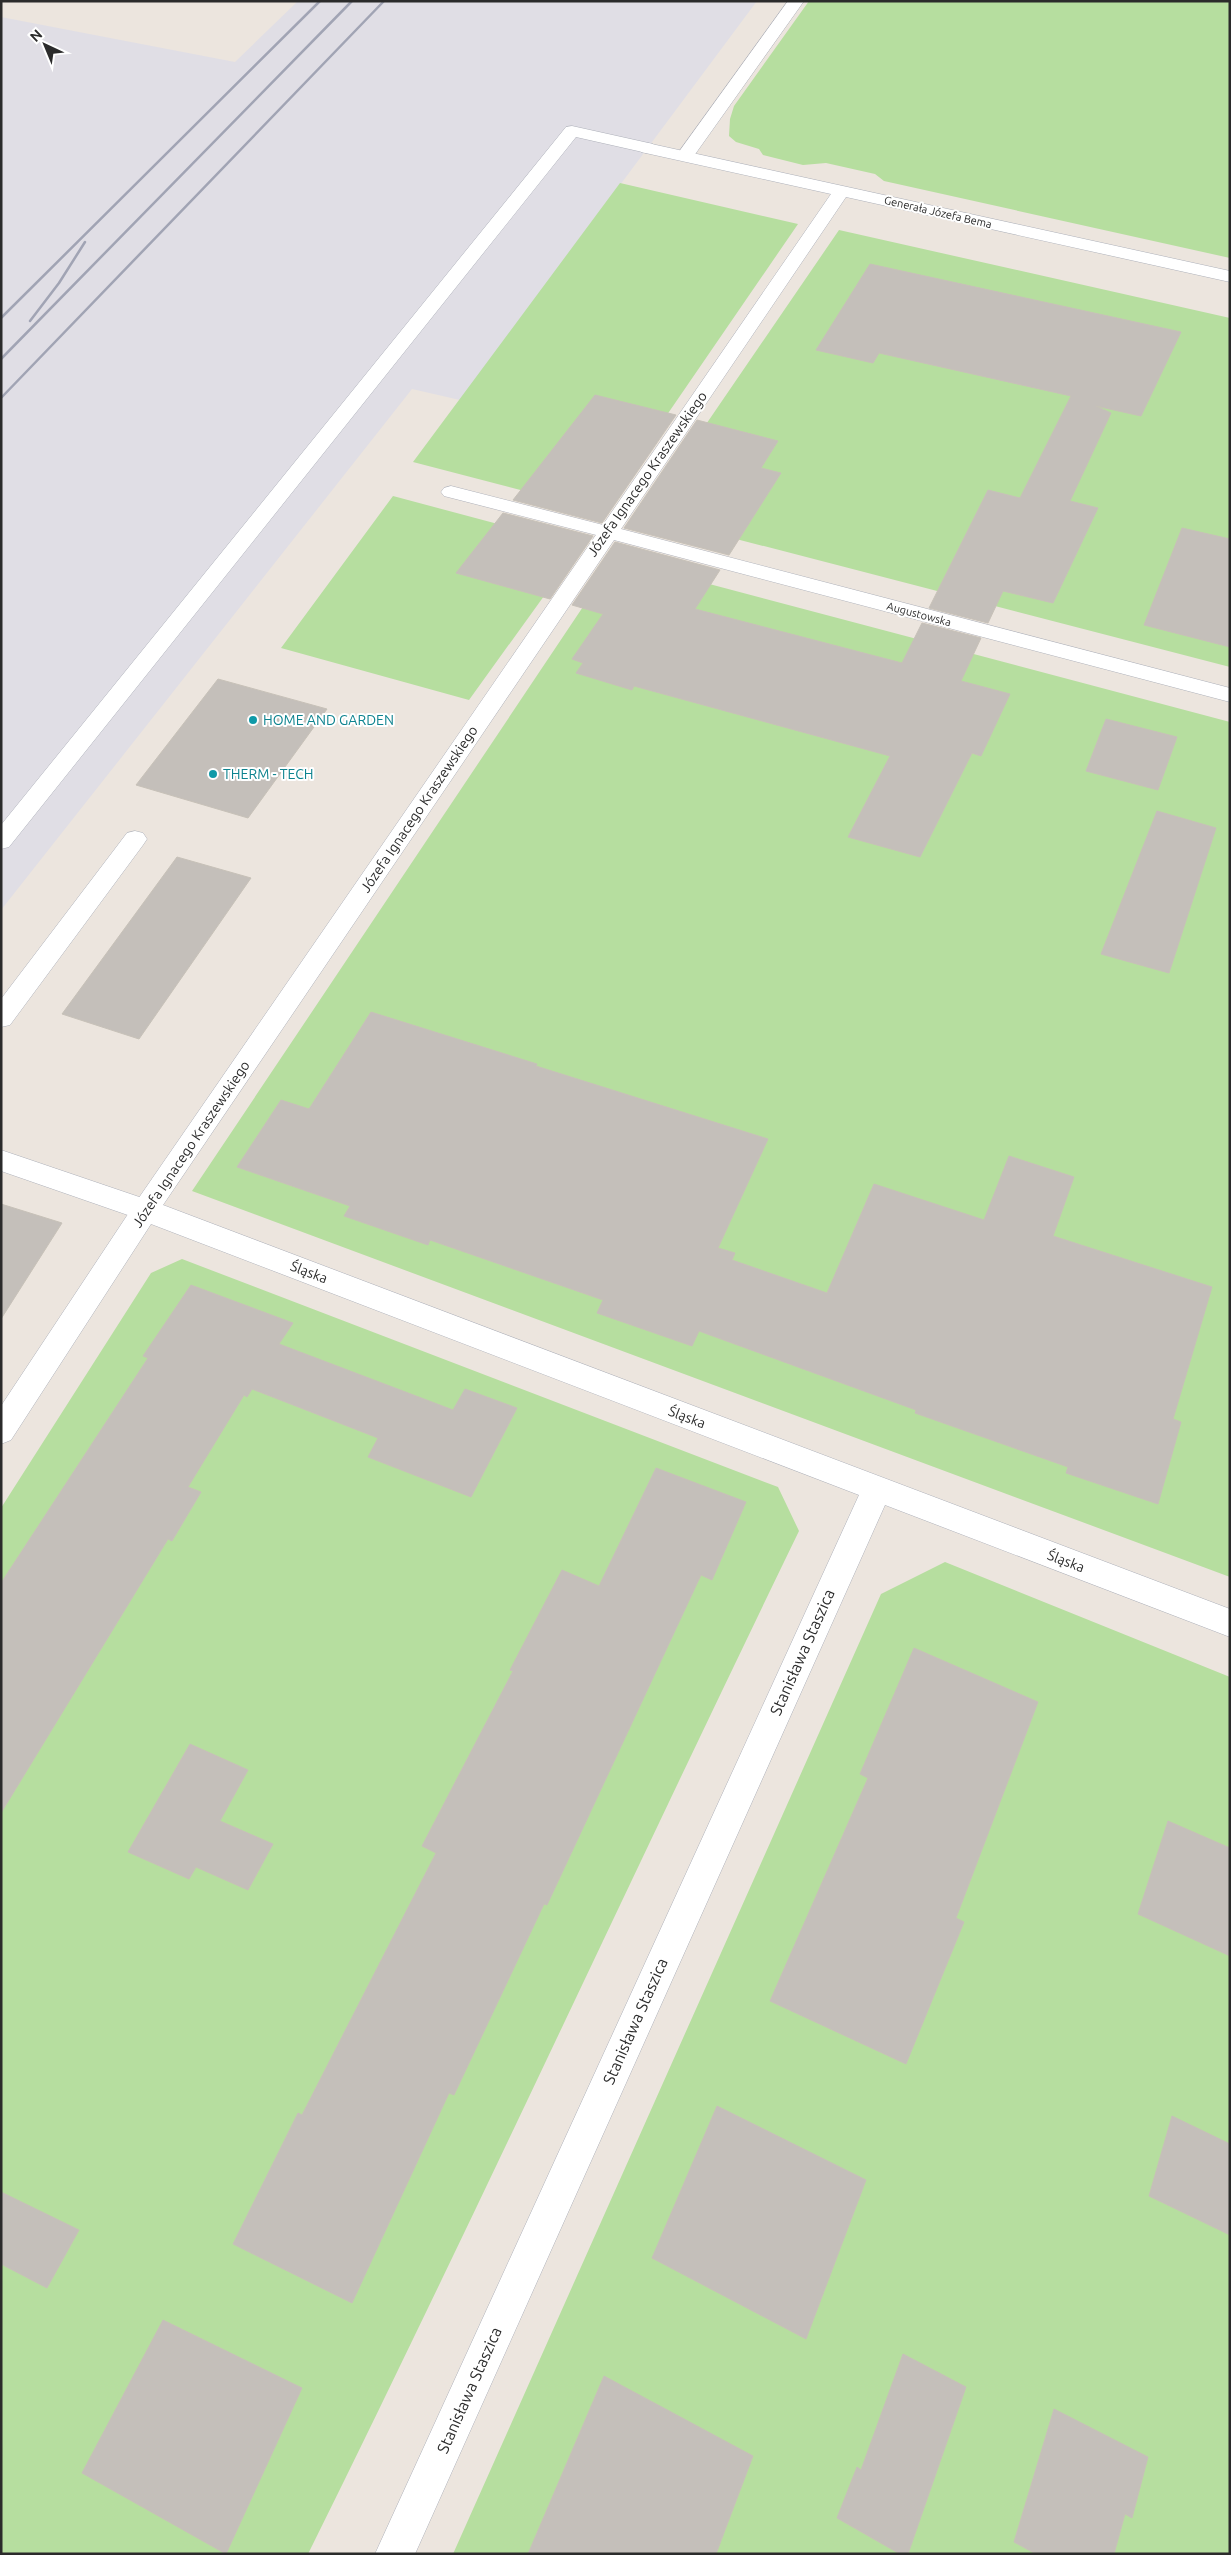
<svg xmlns="http://www.w3.org/2000/svg" width="1231" height="2555" viewBox="0 0 1231 2555" font-family="Ubuntu,sans-serif">
	<style>
		.industrial { fill: #e0dee5 }
		.green { fill: #b6de9f }
		.building { fill: #c4bfba; stroke: #c7c1b8 }
		.lines { fill: none; stroke-linecap: round; stroke-linejoin: round }
		.service-casing { stroke: #aeb1ba; stroke-width: 1 }
		.minor-casing { stroke: #aeb1ba; stroke-width: 1 }
		.service { fill: #fff; fill-rule: evenodd }
		.minor { fill: #fff; fill-rule: evenodd }
		.rail { stroke: #a1a4b4; stroke-width: 2.5 }
		.culture-dot { fill: #0f9aa8; stroke: #fff; stroke-width: 2 }
		.labels { text-anchor: middle; dominant-baseline: central; stroke-width: 4; stroke-linejoin: round; paint-order: stroke }
		.far-street-label { font-size: 11px; fill: #2b2b2b; stroke: #fff }
		.street-label { font-size: 14px; fill: #2b2b2b; stroke: #fff }
		.culture-label { font-size: 14px; fill: #0d838f; stroke: #fff; text-anchor: start }
		.near-street-label { font-size: 16px; fill: #2b2b2b; stroke: #fff }
	</style>
	<rect width="100%" height="100%" fill="#ece5de"/>
	<path class="industrial" d="M298,1H757L460,400L412,389L1,910V17L235,62Z"/>
	<path class="green" d="M809,1H1230V258L884,181L875,174L826,163L803,165L763,155L759,149L736,142L729,136L730,119L734,106Z
		M620,183L798,224L601,511L413,462Z
		M839,230L1230,318V667L644,515Z
		M393,496L580,546L469,700L281,648Z
		M615,559L1230,722V1577L192,1191Z
		M182,1259L778,1487L799,1531C634,1871 476,2215 308,2554H1V1508L151,1273Z
		M945,1562L1230,1677V2554H453L881,1594Z"/>
	<path class="building" d="M870,264L1181,332L1141,416L1096,406L1111,413L1070,501L1098,508L1053,603L1003,591L988,623L929,608L988,490L1020,498L1071,396L879,353L873,363L816,350Z
		M595,395L676,415L602,523L513,500Z
		M697,420L778,441L761,468L781,473L729,555L624,528Z
		M503,513L593,536L550,599L456,573Z
		M1182,528L1230,539V647L1144,625Z
		M615,542L720,570L695,609L902,663L922,623L981,638L961,681L1010,694L981,756L972,753L920,857L848,837L890,756L634,686L632,690L576,673L583,663L572,659L603,614L572,605Z
		M218,679L327,709L248,818L136,785Z
		M1106,719L1177,737L1158,790L1086,771Z
		M1157,811L1216,828L1169,973L1101,954Z
		M177,857L251,878L139,1039L62,1014Z
		M371,1012L537,1064L536,1066L768,1139L718,1248L735,1253L732,1260L827,1293L874,1184L984,1220L1009,1156L1074,1177L1053,1236L1212,1287L1173,1419L1181,1422L1158,1504L1066,1473L1068,1467L915,1413L916,1410L699,1331L692,1346L597,1313L603,1300L430,1240L428,1245L344,1216L350,1206L237,1167L281,1100L309,1109Z
		M1,1204L62,1223L1,1319Z
		M191,1285L293,1323L279,1344L453,1410L465,1389L517,1408L471,1497L368,1457L378,1438L252,1389L247,1397L244,1395L188,1487L201,1492L172,1541L168,1539L1,1813V1583L148,1358L143,1356Z
		M656,1468L746,1502L712,1580L701,1575L547,1905L544,1904L454,2095L449,2093L352,2303L233,2244L298,2113L302,2115L436,1853L422,1846L513,1671L510,1670L562,1570L599,1586Z
		M914,1648L1038,1702L956,1918L964,1922L906,2064L770,2001L868,1778L860,1774Z
		M190,1744L248,1770L220,1821L273,1844L248,1890L196,1867L189,1879L128,1852Z
		M1168,1821L1230,1848V1956L1138,1914Z
		M717,2106L866,2180L806,2339L652,2258Z
		M1172,2116L1230,2144V2235L1149,2196Z
		M1,2192L79,2230L47,2288L1,2264Z
		M163,2320L302,2388L226,2554L82,2473Z
		M903,2354L966,2387L908,2554H900L837,2518L857,2467L861,2470Z
		M604,2376L753,2456L716,2554H528Z
		M1054,2409L1148,2457L1132,2518L1125,2514L1114,2554H1036L1014,2542Z"/>
	<g class="lines">
		<defs>
			<path id="service" d="M788,1H804L691,160H679L676,156Z
				M572,126L653,144L655,148L653,152L647,153L576,137L9,847L1,849V825L566,127Z
				M451,486L615,528L618,532L615,536L608,538L444,496L441,492L444,488Z
				M135,831L143,833L147,839L143,845L10,1025L1,1027V999L127,833Z
				M1,1150L154,1202L158,1210L154,1218L145,1221L1,1171Z"/>
			<path id="minor" d="M647,143L1230,271V282L846,197L621,529L1230,688V702L614,540L163,1205L1230,1609V1637L885,1505L415,2554H375L859,1495L151,1224L11,1440L1,1444V1406L136,1202L831,194L641,152L639,148L641,144Z"/>
		</defs>
		<use href="#service" class="service-casing"/>
		<use href="#minor" class="minor-casing"/>
		<use href="#service" class="service"/>
		<use href="#minor" class="minor"/>
		<path class="rail" d="M1,318L320,1
			M30,321L59,283L85,242
			M1,359L352,1
			M1,398L384,1"/>
	</g>
	<g class="culture-dot">
		<circle cx="253" cy="720" r="5"/>
		<circle cx="213" cy="774" r="5"/>
	</g>
	<g class="labels">
		<g class="far-street-label">
			<text transform="translate(938 212) rotate(13)">Generała Józefa Bema</text>
			<text transform="translate(919 614) rotate(15)">Augustowska</text>
		</g>
		<g class="street-label">
			<text transform="translate(647 474) rotate(-55)">Józefa Ignacego Kraszewskiego</text>
			<text transform="translate(419 809) rotate(-56)">Józefa Ignacego Kraszewskiego</text>
			<text transform="translate(191 1144) rotate(-56)">Józefa Ignacego Kraszewskiego</text>
			<text transform="translate(309 1272) rotate(21)">Śląska</text>
			<text transform="translate(687 1417) rotate(21)">Śląska</text>
			<text transform="translate(1066 1561) rotate(21)">Śląska</text>
		</g>
		<g class="culture-label">
			<text x="263" y="720">HOME AND GARDEN</text>
			<text x="223" y="774">THERM - TECH</text>
		</g>
		<g class="near-street-label">
			<text transform="translate(802 1652) rotate(-66)">Stanisława Staszica</text>
			<text transform="translate(635 2021) rotate(-66)">Stanisława Staszica</text>
			<text transform="translate(469 2390) rotate(-66)">Stanisława Staszica</text>
		</g>
	</g>
	<rect width="1231" height="2555" fill="none" stroke="#2b2b2b" stroke-width="5"/>
	<g transform="translate(45 45) rotate(316)" stroke="#ffffff" stroke-width="4" paint-order="stroke">
	<path d="M0-4L9 19L0 12L-9 19Z" fill="#2b2b2b"/>
	<text y="-8" font-size="14" font-weight="bold" text-anchor="middle" fill="#2b2b2b">N</text>
	</g>
</svg>
